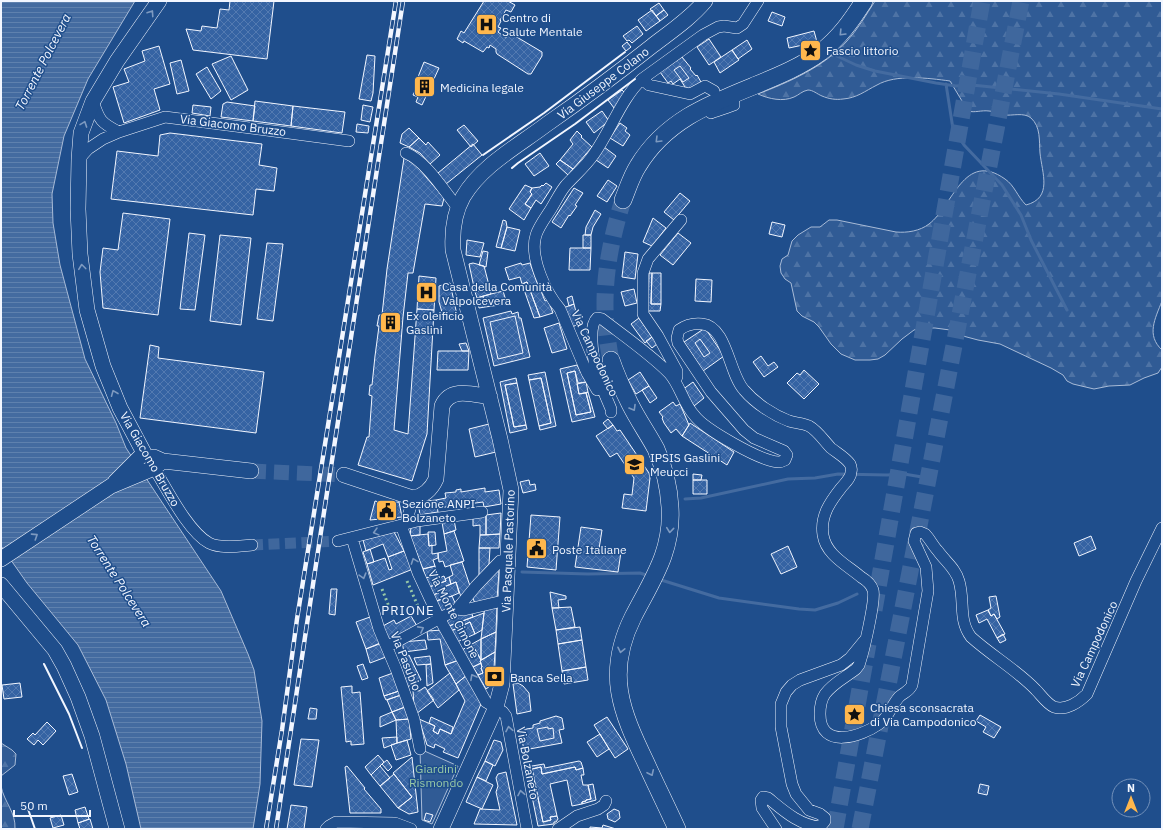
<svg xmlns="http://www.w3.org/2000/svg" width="1163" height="830" viewBox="0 0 1163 830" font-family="'IBM Plex Sans',sans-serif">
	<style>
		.forest { fill: url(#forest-firs); stroke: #a8bbd7 }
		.park { fill: #305b95; stroke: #a8bbd7 }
		.water { fill: url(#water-rules); stroke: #a8bbd7 }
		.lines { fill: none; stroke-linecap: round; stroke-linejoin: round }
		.stream { stroke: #446ba0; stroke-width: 3 }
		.building { fill: url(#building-cross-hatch); stroke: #f2f6ff }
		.minor-tunnel { stroke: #3f679d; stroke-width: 11; stroke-dasharray: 11 5.5; stroke-linecap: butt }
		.major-tunnel { stroke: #3f679d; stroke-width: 15; stroke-dasharray: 15 8; stroke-linecap: butt }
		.highway-tunnel { stroke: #3f679d; stroke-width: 17; stroke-dasharray: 17 8; stroke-linecap: butt }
		.minor-casing { stroke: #f2f6ff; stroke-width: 12 }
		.major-casing { stroke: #f2f6ff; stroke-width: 16 }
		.highway-casing { stroke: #f2f6ff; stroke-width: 18 }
		.minor { stroke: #1f4e8c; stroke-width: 11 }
		.major { stroke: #1f4e8c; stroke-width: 15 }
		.highway { stroke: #1f4e8c; stroke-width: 17 }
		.rail-casing { stroke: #f2f6ff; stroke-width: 4.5 }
		.rail { stroke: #1f4e8c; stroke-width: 3; stroke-dasharray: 9; stroke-linecap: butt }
		.hedge { stroke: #97c8a6; stroke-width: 3; stroke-dasharray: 2 3; stroke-linecap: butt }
		.wall { stroke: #f2f6ff; stroke-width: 2 }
		.oneway { stroke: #7e9ac0 }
		.labels { text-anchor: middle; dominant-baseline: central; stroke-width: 3; stroke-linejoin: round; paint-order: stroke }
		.poi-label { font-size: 12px; fill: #f2f6ff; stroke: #1f4e8c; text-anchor: start }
		.street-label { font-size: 12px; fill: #f2f6ff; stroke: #1f4e8c }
		.park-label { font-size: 12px; fill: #97c8a6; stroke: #1f4e8c }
		.water-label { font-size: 13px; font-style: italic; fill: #f2f6ff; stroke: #1f4e8c }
		.neighbourhood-label { font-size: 13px; letter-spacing: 1px; fill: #f2f6ff; stroke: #1f4e8c }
	</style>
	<defs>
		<pattern id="forest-firs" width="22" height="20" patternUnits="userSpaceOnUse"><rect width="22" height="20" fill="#305b95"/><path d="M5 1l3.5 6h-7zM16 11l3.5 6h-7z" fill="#4e73a5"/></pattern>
		<pattern id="water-rules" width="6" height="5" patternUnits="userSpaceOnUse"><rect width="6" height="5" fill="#446ba0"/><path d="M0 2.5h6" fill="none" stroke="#5f81ae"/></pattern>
		<pattern id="building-cross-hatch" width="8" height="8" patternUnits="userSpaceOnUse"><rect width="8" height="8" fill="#3563a3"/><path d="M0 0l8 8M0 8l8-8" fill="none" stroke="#537ab1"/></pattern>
	</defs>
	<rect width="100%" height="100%" fill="#1f4e8c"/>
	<path class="forest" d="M875,1H1162V301C1155,319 1146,335 1162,350V367L1158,373L1144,378L1130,385L1109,386L1094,389L1073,384L1067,381L1063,375L1051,368L1000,344L978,340L963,336L950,330L935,328H921L914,330L902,339L885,355L878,359L870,360H855L841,354L831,344L819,327L814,322L802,316L797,311L791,283L785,279L781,273L780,266L782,259L788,255L792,241L798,235L811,227H820L829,220H837L896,232C907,233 920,231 929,224C953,206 964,150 1005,179C1015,186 1017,196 1026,205C1053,198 1042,173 1040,153C1039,141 1041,127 1031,118C1024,112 1012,116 1004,115C999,114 994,111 989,111C981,110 975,113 968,111L950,81C928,78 896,74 877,85C865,91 857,98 843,99C836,100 829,99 822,96C817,94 813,90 808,90C802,91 799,95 794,97C783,102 769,99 758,94C789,82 824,67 847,41C858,29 866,15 875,1Z
		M1,743L12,750L16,754L15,765L1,776Z
		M1,786C4,802 16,812 15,829H1Z"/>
	<path class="park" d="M420,749L458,766L432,824L422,820Z"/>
	<path class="water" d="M1,1H135L88,79L64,136L52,194L53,223L60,265L85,359L116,423L126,448L221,591L248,654L254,670L262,721L260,784L253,829H141L126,764L106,700L78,645L27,583L1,546Z"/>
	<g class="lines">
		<path class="stream" d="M837,56L856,65L875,71L936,83L956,86L972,85L1059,94L1162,109
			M946,84L953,129L964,145L1002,185L1021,215L1031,240L1067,310
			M685,499L701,498L788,479L815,478L838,474L887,475L904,474L922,477
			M522,572L588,574L640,573L649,576
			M658,579L719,598L799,609L815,610L838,603L857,594"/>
	</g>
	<path class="building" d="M230,1H274L267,59L193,50L186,29L201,31L202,26L217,28L220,9L229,10Z
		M484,1H508L515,5L511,12L506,10L500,20L501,21L498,27L501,28L498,32L506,38V33H510L542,52V56L531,74H528L497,54L496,52V49L490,45L489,48L487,47L483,52L464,41L463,43L457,39L461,31L464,33Z
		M659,3L664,10L656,16L650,9Z
		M652,10L660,21L646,31L638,20Z
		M664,10L668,15L660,21L656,16Z
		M772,12L785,17L782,26L768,21Z
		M637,26L643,34L632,43L629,40L627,41L623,36Z
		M814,31L817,42L789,48L787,38Z
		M709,39L721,57L709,65L697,47Z
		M747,40L752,49L738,59L732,50Z
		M627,42L631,47L626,51L622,46Z
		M159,46L170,84L154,89L160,110L124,123L113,87L129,82L124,69L145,61L142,51Z
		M732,50L739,60L720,73L714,62Z
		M367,55L375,56L373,93L371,101L359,99Z
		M231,56L248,90L231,100L212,64Z
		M682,57L691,68L690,69L696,76L697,75L701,82L691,90L685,87L680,79L673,84L671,81L668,83L660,72Z
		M181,60L189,91L177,94L170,63Z
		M424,62L439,68L422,105L416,102L418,97L413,95L421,78L418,77Z
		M680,66L689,78L683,82L674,70Z
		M207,67L221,91L211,99L196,74Z
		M622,90L626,94L617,112L608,100Z
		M255,101L293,106L291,126L253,121Z
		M227,102L255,106L253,121L221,117L223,104Z
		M193,105L211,107L210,116L192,113Z
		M363,105L373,107L370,122L361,120Z
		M293,106L345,112L342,133L291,126Z
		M602,111L609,121L594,133L586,122Z
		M620,123L627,128L625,131L630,135L623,146L610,138Z
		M357,124L369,126L368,133L356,132Z
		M464,125L478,141L471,147L457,130Z
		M409,128L419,138L409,147L400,143L402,134Z
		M577,131L582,136L581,137L592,147L573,169L560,160L573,144L570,140Z
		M170,133L262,144L259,165L277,168L274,191L256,189L253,215L111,199L117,151L158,156L160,135Z
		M419,138L426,145L428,142L440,155L430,164L420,153L409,147Z
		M473,144L482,155L446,184L438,173Z
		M604,147L616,156L608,168L596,160Z
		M540,153L549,166L534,176L525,164Z
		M404,158L415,164L444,198L442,206L425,204L413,273H408L403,317L394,430L408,434L417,309L434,310L427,434L412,481L358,465L367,437H369L372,396L369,395L370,385H372L375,356L379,326H377L379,315H382L387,269Z
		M560,160L573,169L568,175L556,164Z
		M608,180L617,186L607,202L597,196Z
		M546,183L552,187L541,204L536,200L531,208L525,204L532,194L530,192L532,188L540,187L542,185L543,186Z
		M525,185L532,188L530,192L532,194L525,204L531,208L524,220L509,209Z
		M574,188L583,193L575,205L577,206L570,216L569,215L561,228L552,222Z
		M680,193L690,201L674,220L664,212Z
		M595,210L601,214L593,227L591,235H585L586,227Z
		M123,213L170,219L158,315L103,308L100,272L103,248L118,250Z
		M653,218L666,228L652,246L643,242Z
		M503,220L506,221L507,227L501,248L496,247Z
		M772,222L785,225L782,237L769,234Z
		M507,227L520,230L515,251L501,248Z
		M189,233L205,235L195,310L180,309Z
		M678,233L691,243L673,265L660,255Z
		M220,235L251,238L241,325L210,321Z
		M583,235H591V248H583Z
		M467,240L484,243L480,257L466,255Z
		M267,243L283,244L273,321L257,319Z
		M570,248H591L590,270H569Z
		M483,251L488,252L486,267L479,265Z
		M625,252L638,254L635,279L622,277Z
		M473,263L484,266L490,289L475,292L469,264Z
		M521,263L522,265L530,263L540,291H541L545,301L547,300L550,305L553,313L540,317L527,282L522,284L520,277L509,280L505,268Z
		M649,273H652L651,304H661L660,311H648Z
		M652,273H661V304H651Z
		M419,276L436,278L434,310L417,309Z
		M696,279L712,280L711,302L695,301Z
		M527,282L540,317L534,318L522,284Z
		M450,283L457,315L444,319L439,302V286Z
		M490,289L491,294L477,298L475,292Z
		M634,289L637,303L625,306L621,292Z
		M503,291L507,304L485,307L483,296Z
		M483,296L485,307L479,308L477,298Z
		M572,296L574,304L569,306L567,298Z
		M574,304L579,324L572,327L563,308Z
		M511,311L512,314L518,312L519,318H521L530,357L494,366L483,318Z
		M515,316L523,353L498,359L490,322Z
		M639,318L652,337L645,343L631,324Z
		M559,323L567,349L552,353L544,328Z
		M705,328L724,356L703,371L684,342Z
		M652,337L657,344L652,348L646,341Z
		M700,339L710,353L704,357L695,343Z
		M466,343L469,351H462L459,344Z
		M150,345L159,347L158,358L264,372L256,433L140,418Z
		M438,351H469L468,370H437Z
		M761,356L768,366L774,362L778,367L764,377L753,362Z
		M577,365L586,382L578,383L575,371L567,373L576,415L591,412L586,393L588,392L595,417L572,422L560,369Z
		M804,370L819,384L804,399L787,383L797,373L800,375Z
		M575,371L579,394L586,393L591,412L576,415L567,373Z
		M545,372L556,426L540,430L539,426L551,423L541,378L529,380L528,375Z
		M640,372L649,386L636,394L628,380Z
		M516,378L517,383L505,385L514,427L526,425L527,429L510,433L500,382Z
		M541,378L551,423L539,426L529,380Z
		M586,382L588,392L579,394L577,384Z
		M693,382L704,398L694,406L682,390Z
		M517,383L526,425L514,427L505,385Z
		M649,386L657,398L650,403L642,390Z
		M673,402L676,406L680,404L689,425L682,436L676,429L671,433L664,423L662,418L663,417L659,412Z
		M608,419L613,425L608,429L603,423Z
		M690,423L734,452L727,465L682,436Z
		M489,424L496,452L475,457L469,429Z
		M613,425L617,431L620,430L649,473L650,478L646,511L622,508L624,494L632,495L634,478L617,453L610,457L596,436Z
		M693,474L702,475L701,480H693Z
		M529,480L530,485L535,484L536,490L523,493L520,482Z
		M693,480H707V494H693Z
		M485,488V492L499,490L501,504L484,507L483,502L438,508L436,500L446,498L445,493L456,492V490L461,489V492Z
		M436,500L438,512L420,515L418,502Z
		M375,501L383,503L399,502L402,517L370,520Z
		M501,513L500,534L486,535V515Z
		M486,515V535H480V525L473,526V516Z
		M531,515L560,517L556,570L527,567Z
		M454,520L456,530L444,534L442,522Z
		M420,526V535L410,536L411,527Z
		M581,527L602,530L599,549L621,552L618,572L575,567Z
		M454,531L464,561L445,567L443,561L439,562L438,553L447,551L444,534Z
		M394,532L404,551L388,557L383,544L366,551L363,540Z
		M428,532H435L436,545L429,546Z
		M428,534L429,546L432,545V554L438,553V558L433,560L435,566L423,569L410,536Z
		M500,534L499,548H479L480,535Z
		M1091,536L1096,549L1079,556L1074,543Z
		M788,546L797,567L781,574L771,554Z
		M479,548H490L489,564L479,576Z
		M370,549L374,562L367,564L363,552Z
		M404,551L413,569L373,585L367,564L385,558L389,570L392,569L388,557Z
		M462,562L470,586L461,597L456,582L451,584L449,577L453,575L450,565Z
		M435,566L437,574L426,578L423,569Z
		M495,571L499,572L497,599L476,606L472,596Z
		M437,574L439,578L444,576L446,581L429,587L426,578Z
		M449,577L451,584L444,587L446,590L433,595L429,587L446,581L445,579Z
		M456,582L459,593L452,596L436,601L433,595L446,590L444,587Z
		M331,589H337L335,615L329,614Z
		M550,592L566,596V599L558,600L559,608H552Z
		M452,596L456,605L441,613L436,601Z
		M996,596L1000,617L997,619L994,614L991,616L988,610L991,608L989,597Z
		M497,604L496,632L481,639L485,605Z
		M571,607L575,627L556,630L552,608Z
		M988,610L991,616L994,614L1005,634L997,638L987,619L979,623L976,615Z
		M471,611L473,617L449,626L445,619Z
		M484,613L482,630L475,634L470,622L451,631L449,626Z
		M411,616L417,626L389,641L381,627L394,620L396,624Z
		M370,617L380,643L366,649L356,622Z
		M470,622L475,634L457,642L451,631Z
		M580,627L582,640L558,644L556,630Z
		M443,630L459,660L445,665L440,639L428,640L427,631Z
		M496,632L495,652L481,660V639Z
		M1003,634L1006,640L1000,643L997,638Z
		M481,639V660L472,644Z
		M425,640L427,649L404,652L402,642Z
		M582,640L586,667L562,671L558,644Z
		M382,643L386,657L370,663L366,649Z
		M472,644L481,660L480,661L481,663L473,667L462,650Z
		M495,652L493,684L486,689L478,675L483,673L481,668L482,667L480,661Z
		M409,655L421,680L407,687L404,679L408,677L400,659Z
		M430,656L431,664L417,665L414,658Z
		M459,660L467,675L456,684L445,665Z
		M481,663L482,667L481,668L483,673L478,675L473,667Z
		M363,664L368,678L362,680L357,666Z
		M431,664L433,683L427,686L426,665Z
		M586,667L588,680L564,684L562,671Z
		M393,673L399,691L384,696L379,678Z
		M450,673L459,690L438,708L427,691Z
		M467,675L481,704L458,758L443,752L445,749L435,744L434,748L427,745L419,719L435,726L433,731L438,734L440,729L451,734L465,701L456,684Z
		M20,683L22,697L4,699L2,685Z
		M518,683L523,686L529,693L531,711L517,714L513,684Z
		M352,686V693L360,692L364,744L351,745V741L346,742L341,687Z
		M425,687L434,700L416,714L414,707L413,690L419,691Z
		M399,691L401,695L386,700L384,696Z
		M401,695L405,707L392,712L387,700Z
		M405,707L409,719L396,720L392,712Z
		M310,708L317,709L316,719H308Z
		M392,712L396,720L380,727V717Z
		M980,715L1001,727L994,738L983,732L986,727L976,721Z
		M556,716L562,718L564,729L559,730L562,743L524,750L520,730L533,728V725L540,723V721Z
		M431,717L453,727L451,734L440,729L438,734L433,731L435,726L429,723Z
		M607,717L628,749L615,758L594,725Z
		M409,719L411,739L397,743L396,720Z
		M47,722L56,731L43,745L38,740L34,745L27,739L33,733L35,735Z
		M548,727V729L553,728L554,738L540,741L537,729Z
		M600,734L609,749L597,757L587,742Z
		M397,737V743L384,748L382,738Z
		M301,739L319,740L312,787L294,785Z
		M407,740L411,755L396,760L391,745Z
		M494,740L501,742L503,750L495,766L485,761Z
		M378,755L384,762L371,775L365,767Z
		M412,757L418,812L409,814L398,808L412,797L393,773Z
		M387,760L392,767L388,771L382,764Z
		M485,761L493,765L486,781L477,777Z
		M579,761L581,762L583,768L576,770L575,767L542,774L541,767L532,769L543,822L551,820L550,817L557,816L558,819L556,822H554V824L538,826L526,767L544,764L545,768Z
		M347,766L365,788L364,789L381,809V813H350L345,767Z
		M380,766L390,778L380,786L371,775Z
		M541,767L542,774L575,767L576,770L583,768L584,775H581L583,785H588L591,799L586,800V801L582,802V804L572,806L567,780L550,784L557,816L550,817L551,820L543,822L532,769Z
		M506,772L517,825L474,824L480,809L500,810L496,792L498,786L496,778L498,774Z
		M72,774L78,792L69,795L63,776Z
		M394,774L412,797L398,808L380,786Z
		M477,777L493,785L482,809L466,802Z
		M593,784L596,800L582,804V802L586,801V800L591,799L588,785Z
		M980,784L989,786L987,795L978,793Z
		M291,805L307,807L304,829H287Z
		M85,807L89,819L78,823L75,810Z
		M614,809L619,811L620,818L615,822L608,819L607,814Z
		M426,813L433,815L430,822L424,820Z
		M61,815L64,825L53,828L50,818Z
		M90,819L93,829H80L78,823Z
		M603,825L616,829H590V827L602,828Z"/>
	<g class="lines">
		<path class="minor-tunnel" d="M252,545L338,541"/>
		<path class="major-tunnel" d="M251,471L344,475"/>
		<path class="highway-tunnel" d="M611,360C599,303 606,255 623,200
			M874,610L982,1
			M835,829L868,644
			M860,829L1021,1"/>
		<defs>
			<path id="minor" d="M714,91L705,86L690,94L649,85L642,79L703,35L718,27L724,26L737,28L743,24L758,1
				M93,101C99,120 101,123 119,132
				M711,113C718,110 727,108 734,105V103
				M406,153C427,162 444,191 458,208
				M79,159L88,149L103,139L119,132L165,117L289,133L349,141
				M672,377H677V371L658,336L643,314V273L648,259L681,220
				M597,390L587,373L560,309C546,293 529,257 536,235C539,226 546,217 551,209C556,201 560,192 566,185C575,175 586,166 594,154C611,130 621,99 642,79
				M611,412V409C607,399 602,389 599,379C594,367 587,327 597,318L602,319C624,336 649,353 669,373C680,385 683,403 694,415C704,429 762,462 779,462C781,462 783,461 785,460L787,455L784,451L754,438L744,430L711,392L678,343L677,338L679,330C686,325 693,323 702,324C727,326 729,374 744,390C755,403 773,415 789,421C795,423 803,423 809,426C818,431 824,441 831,448C837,453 845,457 850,464C851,466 852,469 851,472C851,478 845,483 841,488C830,502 820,516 823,535C826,555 847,565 861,577C866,580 871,584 873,590C876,600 863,654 859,665L856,669C846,677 833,683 825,694C821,700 820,707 820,714C820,750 861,737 879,724C889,717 891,706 899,697C904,692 909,692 912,685L928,591L926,567L914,541L916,533L920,532L925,534C930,539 933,546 938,551C945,561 956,569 959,581C965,601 958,620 971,637C992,656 1017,670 1036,690C1041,695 1047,704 1054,707C1066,711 1079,702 1087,694L1136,581L1162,528
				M151,463C165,485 187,531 209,543C220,549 240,546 252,545
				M406,524L413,498
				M401,525L418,573L439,618L486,702L503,712L506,716L527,829
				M352,538L379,629L396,669L414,719L420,749
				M338,541L417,521L482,512
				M457,609L464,610L507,600
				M387,647L457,609L476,586L500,561L509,560
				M326,829L329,826L336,822L395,823L411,829
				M558,829L577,816L598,809L604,805L606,801
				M776,829L762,808L761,800L763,797L768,798C784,811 799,825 820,827L825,821V818L820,814L809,810L796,794L792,784L781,727V704L786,692L792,685L800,680L841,665L850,658L864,641"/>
			<path id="major" d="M144,453L120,408L103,366L87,310L80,254L78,209L79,159L81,133L93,101L117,61L159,1
				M154,457L163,461L251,471
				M344,475L413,498C424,496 431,490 436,479L442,406C451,386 474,395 490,397
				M115,482L144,453
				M1,559L111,486L154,468L163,461
				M1,585L55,650L64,666L78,697L92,736L117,829
				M441,829L496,707L502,684L511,490L500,439L453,250C452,233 454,213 463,197C482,165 518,146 547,124C583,99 618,73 652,46C670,32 690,19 705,1"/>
			<path id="highway" d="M623,200C628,188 631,177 638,166C665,121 709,104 756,85C778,76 802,66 821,52C840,37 851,21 864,1
				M611,360C616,375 623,390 630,404C638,420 648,434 656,449C664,467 669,488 670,507C673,551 652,580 633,617C605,673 621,711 646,763C656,785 667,807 677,829"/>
		</defs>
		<use href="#minor" class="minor-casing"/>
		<use href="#major" class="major-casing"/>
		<use href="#highway" class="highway-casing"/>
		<use href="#minor" class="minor"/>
		<use href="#major" class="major"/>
		<use href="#highway" class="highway"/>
		<defs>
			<path id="rail" d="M266,829L282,730L297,619L396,1
				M276,829L320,538L403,1"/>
		</defs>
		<use href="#rail" class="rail-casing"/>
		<use href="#rail" class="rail"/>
		<path class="hedge" d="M407,581L420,611
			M382,589L393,617"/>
		<path class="wall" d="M483,155L544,113L625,52
			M512,168L518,163L575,124L635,79
			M44,664L69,714L82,748
			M28,809L35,829"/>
	</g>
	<defs><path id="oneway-chevron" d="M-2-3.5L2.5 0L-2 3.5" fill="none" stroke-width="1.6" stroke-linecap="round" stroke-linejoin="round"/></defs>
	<g class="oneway">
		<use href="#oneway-chevron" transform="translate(151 13) rotate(-56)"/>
		<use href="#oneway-chevron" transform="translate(842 33) rotate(134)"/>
		<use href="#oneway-chevron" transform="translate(84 124) rotate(-70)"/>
		<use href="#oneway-chevron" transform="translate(658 140) rotate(135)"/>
		<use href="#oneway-chevron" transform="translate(82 267) rotate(-97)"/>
		<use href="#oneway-chevron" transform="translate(114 393) rotate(-112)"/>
		<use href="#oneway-chevron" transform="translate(633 408) rotate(60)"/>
		<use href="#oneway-chevron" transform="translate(670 530) rotate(96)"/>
		<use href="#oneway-chevron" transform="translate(376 532) rotate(165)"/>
		<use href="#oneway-chevron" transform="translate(35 536) rotate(-33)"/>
		<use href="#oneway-chevron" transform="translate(414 561) rotate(-110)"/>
		<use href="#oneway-chevron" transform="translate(363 576) rotate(74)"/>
		<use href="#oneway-chevron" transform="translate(421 629) rotate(-28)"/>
		<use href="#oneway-chevron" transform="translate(621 650) rotate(102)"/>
		<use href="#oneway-chevron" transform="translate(473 677) rotate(-119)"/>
		<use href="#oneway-chevron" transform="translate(509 729) rotate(-101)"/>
		<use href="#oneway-chevron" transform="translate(651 773) rotate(65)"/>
		<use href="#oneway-chevron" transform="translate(521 793) rotate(-101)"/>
	</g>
	<defs>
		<symbol id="hospital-square" viewBox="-11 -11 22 22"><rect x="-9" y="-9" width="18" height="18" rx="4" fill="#ffb74d" stroke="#1f4e8c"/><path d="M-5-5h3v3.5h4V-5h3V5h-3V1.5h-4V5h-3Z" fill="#111"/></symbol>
		<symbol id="sight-square" viewBox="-11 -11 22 22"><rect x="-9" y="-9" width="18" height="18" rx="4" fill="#ffb74d" stroke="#1f4e8c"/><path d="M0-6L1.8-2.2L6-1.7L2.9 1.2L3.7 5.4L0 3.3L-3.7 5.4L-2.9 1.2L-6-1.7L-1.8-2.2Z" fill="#111"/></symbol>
		<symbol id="building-square" viewBox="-11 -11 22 22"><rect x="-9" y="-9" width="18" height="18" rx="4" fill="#ffb74d" stroke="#1f4e8c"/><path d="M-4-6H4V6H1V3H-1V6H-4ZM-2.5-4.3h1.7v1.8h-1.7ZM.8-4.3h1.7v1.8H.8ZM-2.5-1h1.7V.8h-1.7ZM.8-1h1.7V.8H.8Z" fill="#111"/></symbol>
		<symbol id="school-square" viewBox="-11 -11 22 22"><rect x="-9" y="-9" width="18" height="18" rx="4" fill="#ffb74d" stroke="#1f4e8c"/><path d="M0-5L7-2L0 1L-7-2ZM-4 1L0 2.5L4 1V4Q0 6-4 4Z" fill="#111"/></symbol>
		<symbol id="civic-square" viewBox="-11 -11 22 22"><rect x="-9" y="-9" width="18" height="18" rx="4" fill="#ffb74d" stroke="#1f4e8c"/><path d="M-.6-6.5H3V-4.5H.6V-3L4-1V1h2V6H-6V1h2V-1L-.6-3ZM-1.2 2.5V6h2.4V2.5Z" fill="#111"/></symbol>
		<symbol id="bank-square" viewBox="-11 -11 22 22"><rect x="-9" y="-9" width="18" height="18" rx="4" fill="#ffb74d" stroke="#1f4e8c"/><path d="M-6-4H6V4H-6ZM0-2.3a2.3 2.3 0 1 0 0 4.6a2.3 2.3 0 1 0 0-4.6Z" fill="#111"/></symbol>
	</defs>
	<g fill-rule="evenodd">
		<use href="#hospital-square" x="474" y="12" width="25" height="25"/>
		<use href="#sight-square" x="798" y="38" width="25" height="25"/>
		<use href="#building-square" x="412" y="74" width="25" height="25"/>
		<use href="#hospital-square" x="414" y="280" width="25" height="25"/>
		<use href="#building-square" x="378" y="310" width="25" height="25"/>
		<use href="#school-square" x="622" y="452" width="25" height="25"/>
		<use href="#civic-square" x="374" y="498" width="25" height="25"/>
		<use href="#civic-square" x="524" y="536" width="25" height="25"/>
		<use href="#bank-square" x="482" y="664" width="25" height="25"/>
		<use href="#sight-square" x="842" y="702" width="25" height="25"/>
	</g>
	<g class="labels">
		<g class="poi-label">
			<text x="502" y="17">Centro di<tspan x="502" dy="14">Salute Mentale</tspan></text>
			<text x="826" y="50">Fascio littorio</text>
			<text x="440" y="87">Medicina legale</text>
			<text x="442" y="286">Casa della Comunità<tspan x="442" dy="14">Valpolcevera</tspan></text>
			<text x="406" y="315">Ex oleificio<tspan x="406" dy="14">Gaslini</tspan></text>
			<text x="650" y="457">IPSIS Gaslini<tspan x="650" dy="14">Meucci</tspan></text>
			<text x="402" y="503">Sezione ANPI<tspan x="402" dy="14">Bolzaneto</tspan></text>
			<text x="552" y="549">Poste Italiane</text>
			<text x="510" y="677">Banca Sella</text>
			<text x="870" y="707">Chiesa sconsacrata<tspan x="870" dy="14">di Via Campodonico</tspan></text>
		</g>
		<g class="street-label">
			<text transform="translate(603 83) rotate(-37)">Via Giuseppe Colano</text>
			<text transform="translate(233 125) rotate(7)">Via Giacomo Bruzzo</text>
			<text transform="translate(595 353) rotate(65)">Via Campodonico</text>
			<text transform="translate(150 459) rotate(60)">Via Giacomo Bruzzo</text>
			<text transform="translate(508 551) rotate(-88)">Via Pasquale Pastorino</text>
			<text transform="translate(454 614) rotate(63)">Via Monte Cimone</text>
			<text transform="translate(1094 644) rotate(-65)">Via Campodonico</text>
			<text transform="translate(406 661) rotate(68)">Via Pasubio</text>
			<text transform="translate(528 763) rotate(79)">Via Bolzaneto</text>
		</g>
		<g class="park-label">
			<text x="436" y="768">Giardini<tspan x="436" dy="14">Rismondo</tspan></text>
		</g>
		<g class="water-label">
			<text transform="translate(43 62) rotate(-63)">Torrente Polcevera</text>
			<text transform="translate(119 581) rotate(57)">Torrente Polcevera</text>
		</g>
		<g class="neighbourhood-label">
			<text x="408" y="610">PRIONE</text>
		</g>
	</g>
	<rect width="1163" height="830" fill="none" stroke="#f2f6ff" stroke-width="4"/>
	<g transform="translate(1131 798)"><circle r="19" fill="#1f4e8c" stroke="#7391ba"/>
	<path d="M0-3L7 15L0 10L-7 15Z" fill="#ffb74d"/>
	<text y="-6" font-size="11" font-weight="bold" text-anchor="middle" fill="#f2f6ff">N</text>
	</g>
	<path d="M14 810v6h76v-6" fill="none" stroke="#f2f6ff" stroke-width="2"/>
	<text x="20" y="810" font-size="12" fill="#f2f6ff" stroke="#1f4e8c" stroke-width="3" paint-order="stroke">50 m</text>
</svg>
